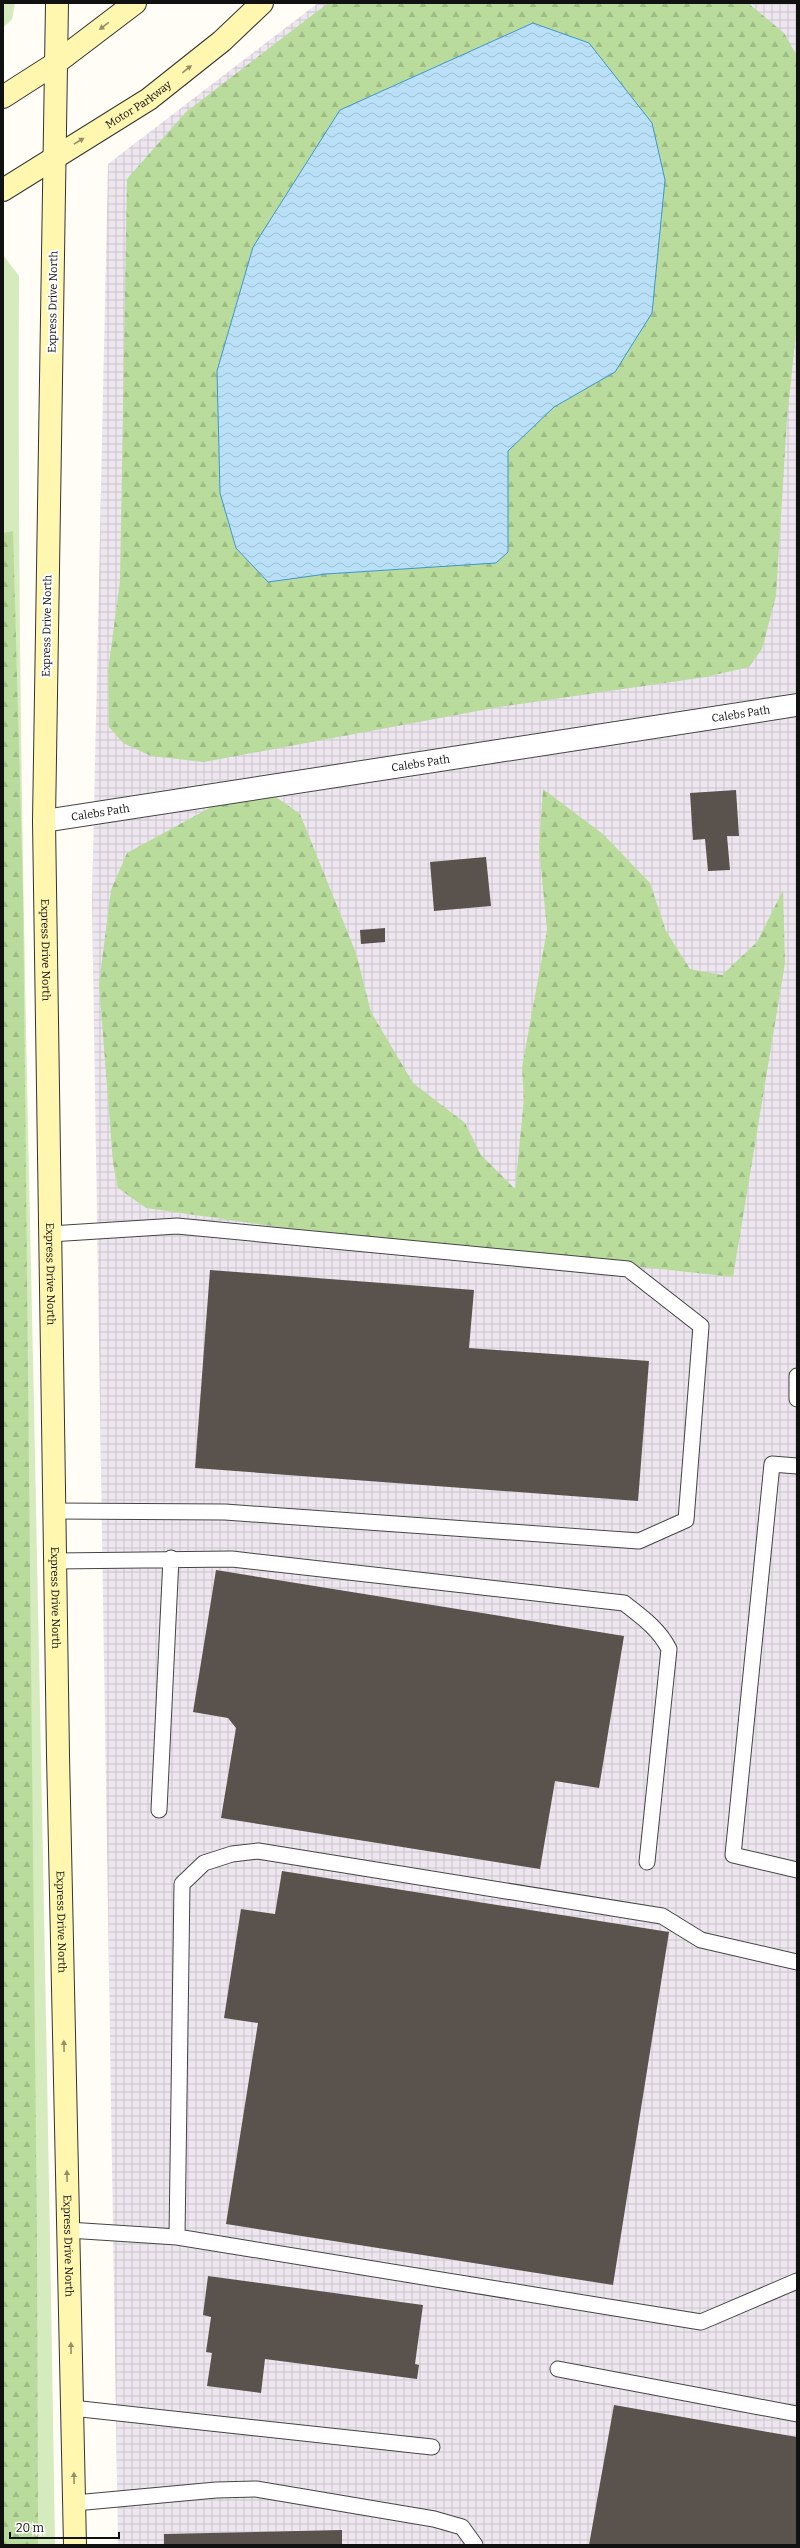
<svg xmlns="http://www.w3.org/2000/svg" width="800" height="2548" viewBox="0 0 800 2548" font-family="Bitter,serif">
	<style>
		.industrial { fill: url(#industrial-grid) }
		.grass { fill: #d5ebbd }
		.forest { fill: url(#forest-firs) }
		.water { fill: url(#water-waves); stroke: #3f96cf }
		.building { fill: #5a524d }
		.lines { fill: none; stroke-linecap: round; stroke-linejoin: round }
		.lane-casing { stroke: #444; stroke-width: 17 }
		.street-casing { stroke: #444; stroke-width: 24 }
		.secondary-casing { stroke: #333; stroke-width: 24 }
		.lane { stroke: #fff; stroke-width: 15 }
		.street { stroke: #fff; stroke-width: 22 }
		.secondary { stroke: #fff6b0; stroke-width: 22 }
		.oneway { fill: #948f68 }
		.labels { text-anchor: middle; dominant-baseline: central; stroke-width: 4; stroke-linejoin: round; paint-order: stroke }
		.street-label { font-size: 11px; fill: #111; stroke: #fff }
	</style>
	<defs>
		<pattern id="industrial-grid" width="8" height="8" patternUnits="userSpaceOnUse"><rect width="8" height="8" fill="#eee6ef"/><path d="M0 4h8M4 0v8" fill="none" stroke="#cbc4cc"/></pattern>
		<pattern id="forest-firs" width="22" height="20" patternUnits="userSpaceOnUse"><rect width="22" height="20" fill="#b9dc9c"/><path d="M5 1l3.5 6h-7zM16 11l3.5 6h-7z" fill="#9ebc85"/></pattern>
		<pattern id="water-waves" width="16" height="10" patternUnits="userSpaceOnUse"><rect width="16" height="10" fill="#b9e0f7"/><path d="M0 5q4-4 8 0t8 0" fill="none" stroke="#9ebfd3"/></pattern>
	</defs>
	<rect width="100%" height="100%" fill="#fffdf5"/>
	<path class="industrial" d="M318,3H797V2545H118L92,902L108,164Z"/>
	<path class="grass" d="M3,3H15L12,19L3,28Z
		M3,255L19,276C17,637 25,998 33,1359C41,1755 49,2150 55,2545H3Z"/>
	<path class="forest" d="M328,3H748L784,33L797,56V323L787,419L776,596L762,649L749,667L706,677L499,707L204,762L151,756L123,743L109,727L108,671L120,581L127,179L186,112Z
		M13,531L23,892L37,2240L38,2545H3V533Z
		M543,789L603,834L650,883L666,931L690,969L722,975L757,942L783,890L785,963L733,1277L271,1226L146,1208L118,1188L113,1163L99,984L111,890L127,853L213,806L276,797L300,814L356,953L371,1012L413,1083L465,1123L481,1155L515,1189L524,1099L522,1067L547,930L539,847Z"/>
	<path class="water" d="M533,23L589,43L652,123L665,180L652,313L615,372L554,407L508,451V552L496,563L326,574L268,582L236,548L220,493L217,371L253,247L340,110Z"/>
	<path class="building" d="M736,790L739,836H727L730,870L708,871L705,839L693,840L690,793Z
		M486,857L491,906L434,911L430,862Z
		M385,928V942L361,944L360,930Z
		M210,1270L474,1290L469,1348L649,1361L638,1501L195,1468Z
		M216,1570L624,1636L599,1788L555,1781L540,1869L221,1818L236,1728L228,1718L193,1712Z
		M282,1871L669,1932L613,2285L226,2224L258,2023L224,2018L241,1909L275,1914Z
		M208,2276L423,2305L415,2364L419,2365L417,2379L265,2359L261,2393L207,2386L212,2353L206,2352L211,2317L203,2315Z
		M614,2405L797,2437V2545H589Z
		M342,2530V2545H164V2534Z"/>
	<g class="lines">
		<defs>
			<path id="lane" d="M50,1234L177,1226L628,1269L701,1326L686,1520L639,1541L225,1512L55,1511
				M797,1376V1399
				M797,1466L772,1464L733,1855L797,1870
				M55,1561L232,1559L624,1603C642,1617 659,1629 669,1649L647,1862
				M159,1810L171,1558
				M68,2230L177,2237L701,2322L797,2281
				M177,2237L182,1884L204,1863L232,1854L258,1851L662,1916L701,1940L797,1962
				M558,2369L797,2414
				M72,2408L432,2447
				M75,2503L216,2490L256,2489L434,2519L462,2527L475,2545"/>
			<g id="street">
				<path id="s1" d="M44,821L797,705"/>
			</g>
			<g id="secondary">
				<path id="s2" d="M57,3L44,821L58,1755L75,2545"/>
				<path d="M3,97L56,63L135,3"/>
				<path id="s3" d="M3,190L149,99L222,41L262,3"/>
			</g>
		</defs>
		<use href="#lane" class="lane-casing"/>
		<use href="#street" class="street-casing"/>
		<use href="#secondary" class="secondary-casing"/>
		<use href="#lane" class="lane"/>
		<use href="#street" class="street"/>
		<use href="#secondary" class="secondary"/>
	</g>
	<defs><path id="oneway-solid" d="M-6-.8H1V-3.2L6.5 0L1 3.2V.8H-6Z"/></defs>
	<g class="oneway">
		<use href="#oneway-solid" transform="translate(104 26) rotate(143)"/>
		<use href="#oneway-solid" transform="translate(187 69) rotate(-39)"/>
		<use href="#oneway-solid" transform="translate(79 141) rotate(-31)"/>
		<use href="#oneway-solid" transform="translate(64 2046) rotate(-91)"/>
		<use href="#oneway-solid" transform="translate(67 2176) rotate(-91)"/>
		<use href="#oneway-solid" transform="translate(71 2348) rotate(-91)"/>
		<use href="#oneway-solid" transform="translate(74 2478) rotate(-91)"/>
	</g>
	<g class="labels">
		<g class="street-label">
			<text stroke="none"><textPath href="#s3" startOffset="160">Motor Parkway</textPath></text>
			<text transform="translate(53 302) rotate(-89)">Express Drive North</text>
			<text transform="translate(47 626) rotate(-89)">Express Drive North</text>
			<text stroke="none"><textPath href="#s1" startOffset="705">Calebs Path</textPath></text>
			<text stroke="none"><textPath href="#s1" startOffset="381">Calebs Path</textPath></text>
			<text stroke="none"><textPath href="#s1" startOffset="57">Calebs Path</textPath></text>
			<text stroke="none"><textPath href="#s2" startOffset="947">Express Drive North</textPath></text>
			<text stroke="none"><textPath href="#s2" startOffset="1271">Express Drive North</textPath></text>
			<text stroke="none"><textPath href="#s2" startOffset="1595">Express Drive North</textPath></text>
			<text stroke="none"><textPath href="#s2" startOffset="1919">Express Drive North</textPath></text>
			<text stroke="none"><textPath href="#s2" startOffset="2243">Express Drive North</textPath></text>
		</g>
	</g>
	<rect width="800" height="2548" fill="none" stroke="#111111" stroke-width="8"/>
	<path d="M10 2532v6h109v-6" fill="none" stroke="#111111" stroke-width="2"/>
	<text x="16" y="2532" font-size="12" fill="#111111" stroke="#ffffff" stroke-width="3" paint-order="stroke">20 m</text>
</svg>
